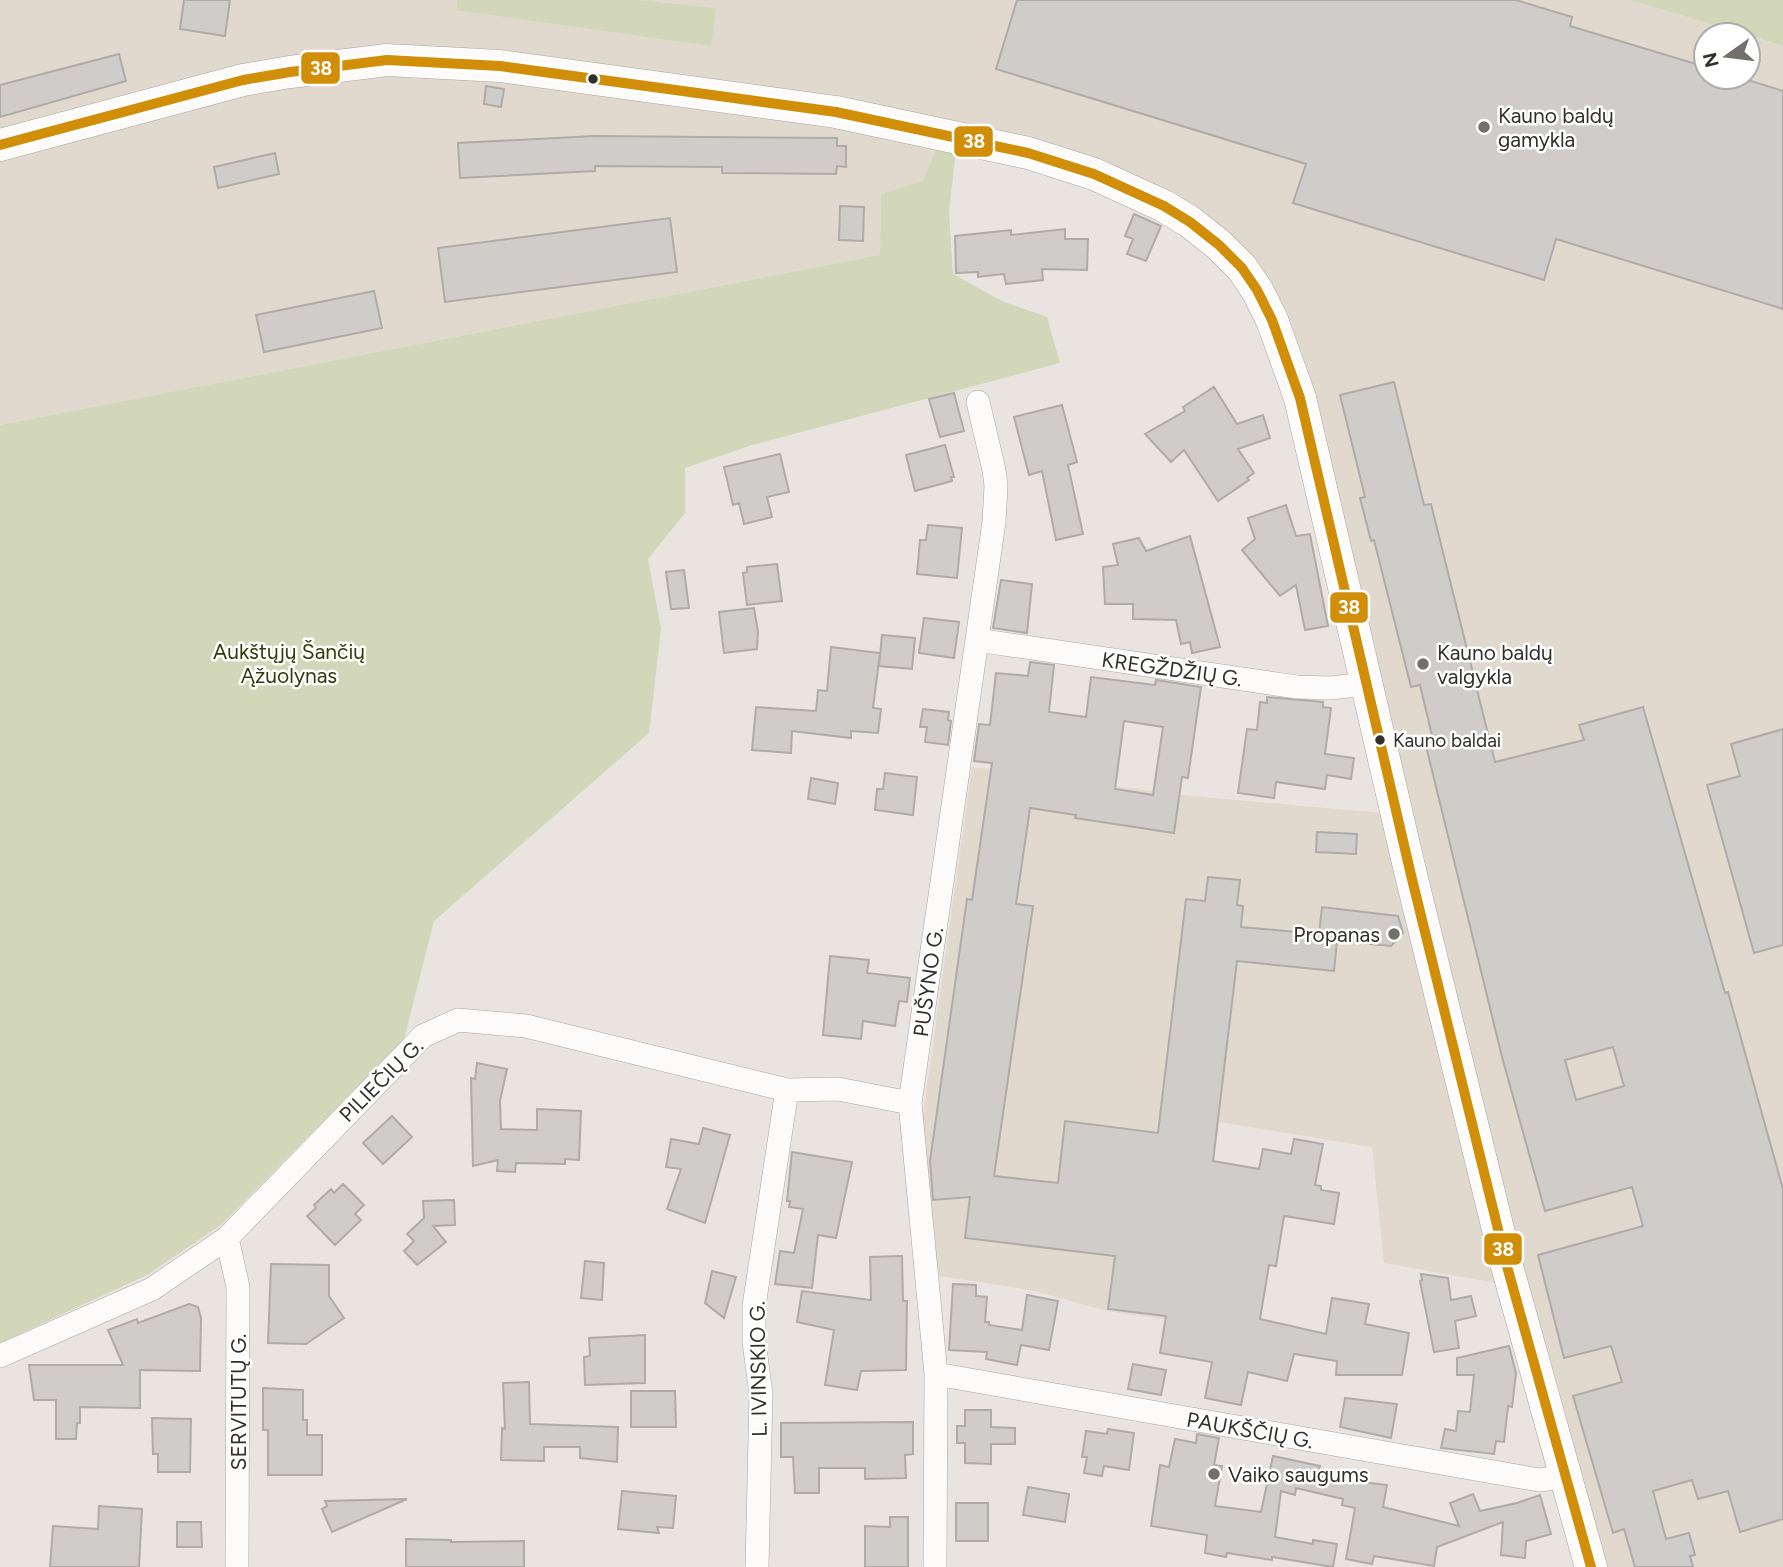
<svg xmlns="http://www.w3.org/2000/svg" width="1783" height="1567" viewBox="0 0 1783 1567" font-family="Figtree,sans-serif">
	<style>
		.built { fill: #e1d9ce }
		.green { fill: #d1d7b8 }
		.building { fill: #d0ccc9; stroke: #afaba8; stroke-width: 2; fill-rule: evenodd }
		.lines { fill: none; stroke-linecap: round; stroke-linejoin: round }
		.street-casing { stroke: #a9a5a1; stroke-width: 24 }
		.secondary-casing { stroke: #a9a5a1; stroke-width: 33 }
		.street { stroke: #fcfbfa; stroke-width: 23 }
		.secondary { stroke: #fcfbfa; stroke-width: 32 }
		.bus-1-casing { stroke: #fff; stroke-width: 16 }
		.bus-1 { stroke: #d08e09; stroke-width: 10 }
		.bus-dot { fill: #33302c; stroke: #fff; stroke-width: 2.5 }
		.poi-dot { fill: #736f6b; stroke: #fff; stroke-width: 2.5 }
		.labels { text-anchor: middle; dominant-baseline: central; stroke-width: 5; stroke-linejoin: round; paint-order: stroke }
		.bus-label { font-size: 19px; fill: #33302c; stroke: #fff; text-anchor: start }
		.poi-label { font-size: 21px; fill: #33302c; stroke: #fff; text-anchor: start }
		.park-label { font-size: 21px; fill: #313b08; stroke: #fff }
		.street-label { font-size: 21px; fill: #33302c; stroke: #fff }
		.line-badge { stroke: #fff; stroke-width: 2.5 }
		.badge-label { font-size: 19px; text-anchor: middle; font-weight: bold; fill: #fff }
	</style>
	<rect width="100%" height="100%" fill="#e9e4df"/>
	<path class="built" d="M0,0H457L456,9L716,8L639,0H1630L1746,35H1706V77H1748V36L1783,46V1567H1576L1545,1467L1497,1283L1384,1263L1372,1147L1219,1122L1194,1323L1106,1311L1031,1290L939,1276L921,1129L972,767L1181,795L1381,813L1294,429L1264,336L1243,295L1219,265L1192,240L1112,195L1054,175L956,150L923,181L881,195L880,255L0,425Z"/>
	<path class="green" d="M457,0H639L716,8L711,46L456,10Z
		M1630,0H1783V46Z
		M937,147L956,150L949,212L953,274L1002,301L1047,317L1060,363L749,446L685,468V513L648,559L661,629L649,733L434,921L404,1039L222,1224L147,1275L0,1343V425L880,255L881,194L923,181Z"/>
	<path class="building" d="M184,0H230L225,36L180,29Z
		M1017,0H1516L1572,17L1570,26L1706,67V77H1738L1783,91V309L1556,239L1544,280L1293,203L1306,164L996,69Z
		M119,54L126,81L0,117V85Z
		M486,86L504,89L501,107L484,104Z
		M594,136L837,138V146H846V167L837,166L836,174L722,173V167L595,166V171L460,178L458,143Z
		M275,153L279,174L218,188L214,167Z
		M840,206L864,207L863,241L839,240Z
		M1134,214L1161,226L1146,261L1127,254L1133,239L1125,236Z
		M670,218L677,272L445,302L438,248Z
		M1065,229V239H1088L1087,270L1042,269L1043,280L1006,284L1004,274L978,277V272L956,273L955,236L1011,230V235Z
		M374,291L382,328L264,352L256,315Z
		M1394,382L1424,505L1431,504L1495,762L1584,740L1579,725L1643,707L1725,993L1728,992L1783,1189V1519L1740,1532L1728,1491L1698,1499L1692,1480L1653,1491L1666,1539L1689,1533L1695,1555L1690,1556L1693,1567H1635L1624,1529L1613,1533L1573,1396L1622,1382L1611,1346L1564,1358L1538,1255L1643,1226L1632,1187L1545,1211L1502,1057L1426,746L1434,744L1420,685L1411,687L1374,540L1371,541L1360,498L1365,497L1340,395ZM1613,1047L1624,1086L1576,1100L1565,1060Z
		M1214,387L1237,424L1263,415L1270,438L1238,449L1254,473L1247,478L1249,480L1218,501L1184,450L1171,462L1145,434L1185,411L1183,407Z
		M954,393L964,431L940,437L929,399Z
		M1062,405L1077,462L1068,465L1083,534L1056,540L1042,471L1029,475L1014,417Z
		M945,445L954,477H951L952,481L915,491L906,455Z
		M780,454L789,492L767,497L772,517L744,524L739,503L733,505L724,467Z
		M1286,505L1296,536L1310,534L1328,626L1305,630L1296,585L1280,596L1242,550L1255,539L1248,518Z
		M928,525L962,528L957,578L917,574L920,540H926Z
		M1190,536L1220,647L1192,653L1190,642L1181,644L1176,620L1133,619V604H1105L1103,567L1118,565L1113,544L1139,538L1146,551Z
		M777,564L782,601L747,605L743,573L747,572V567Z
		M684,570L689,608L671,609L666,572Z
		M1001,580L1032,584L1027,633L993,628Z
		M754,608L758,632L757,649L724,653L719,612Z
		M924,618L959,622L954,658L919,653Z
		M882,635L915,638L912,669L879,666Z
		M831,647L880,653L873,708L881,709L878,733L851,731V738L792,731L791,753L752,750L756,707L816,711L818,690L827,691Z
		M1030,662L1054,665L1049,712L1086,717L1091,677L1155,685L1156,680L1201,687L1188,778L1182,777L1174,833L1075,818L1076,815L1030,808L1016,904L1033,906L994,1176L1058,1183L1065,1121L1158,1133L1186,899L1205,901L1208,877L1240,880L1237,905L1243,906L1241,927L1319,934L1322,907L1398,916L1403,933L1391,946L1337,941L1334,971L1237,961L1213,1161L1259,1169L1263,1149L1291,1154L1294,1139L1323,1144L1315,1185L1321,1186V1190L1339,1193L1334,1224L1284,1216L1276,1266L1269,1265L1260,1319L1326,1334L1332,1298L1369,1304L1365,1324L1409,1333L1402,1375H1336L1337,1361L1294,1354L1287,1381L1248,1372L1241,1405L1205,1398L1212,1362L1160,1353L1166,1316L1108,1309L1115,1256L965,1238L970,1197L933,1200L930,1161L967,899L972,900L992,763L974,761L979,724L990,725L996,673L1028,676ZM1124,721L1163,727L1153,795L1115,789Z
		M1267,697L1323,702V707L1331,708L1325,754L1354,758L1351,779L1327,775L1325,789L1276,782L1274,798L1238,793L1247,729L1257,730L1260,702L1267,703Z
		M923,709L949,712L948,720L951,721L948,745L925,742L927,727H920Z
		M1783,729V945L1754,953L1707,785L1740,776L1731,744Z
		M885,773L917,777L913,815L875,810L877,789H883Z
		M811,778L838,783L835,804L808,799Z
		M1317,832L1357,834L1356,854L1316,852Z
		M830,956L869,960L867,973L910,978L907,1002L899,1001L895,1026L863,1021L861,1039L823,1035Z
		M477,1063L507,1069L500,1101L501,1129L537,1130V1109L581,1111L579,1160L565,1159V1164L516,1163L515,1172L497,1171L498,1160L473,1166L471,1078L475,1079Z
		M392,1116L412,1137L383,1164L363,1143Z
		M703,1128L730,1135L705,1223L667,1209L681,1169L666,1167L671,1139L699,1144Z
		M792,1152L852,1162L836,1238L818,1235L812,1288L775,1284L780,1251L794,1253L803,1209L789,1207L790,1201H787Z
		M343,1184L364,1205L355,1214L361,1220L335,1245L307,1216L316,1208L314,1205L331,1189L334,1193Z
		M454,1200L455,1225L433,1226L446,1242L417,1265L404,1251L414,1241L407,1234L424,1218L423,1201Z
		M902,1256L903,1301H907L906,1370L861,1371L857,1390L825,1385L834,1330L797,1322L802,1291L871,1300L870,1257Z
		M585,1261L604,1263L602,1300L581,1298Z
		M271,1264L329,1265V1296L344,1318L306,1344L268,1343Z
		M712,1271L736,1277L724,1318L705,1303Z
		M1421,1274L1448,1278L1451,1300L1471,1296L1476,1316L1455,1321L1459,1348L1434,1352L1420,1281L1422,1280Z
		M953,1284L976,1285V1296L987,1297L985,1322H989V1325L1022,1330L1027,1295L1058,1301L1049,1350L1021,1345L1017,1365L986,1359L987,1352L949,1350Z
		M189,1304L198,1307L201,1318L200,1371L140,1370V1408L80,1407V1423H77L76,1439H56V1400H34L29,1365H123L108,1330L137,1319L138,1323Z
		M645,1335V1383L585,1385L584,1357L590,1356L589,1338Z
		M1509,1346L1516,1373L1512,1407L1508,1406L1504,1442L1496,1441L1494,1454L1441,1448L1445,1429L1456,1431L1458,1411L1470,1412L1474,1375H1457V1358Z
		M1133,1364L1166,1370L1161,1395L1128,1389Z
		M529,1382L530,1424L618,1427L617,1462L580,1458V1447H544V1461L501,1460L502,1428L505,1429L503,1383Z
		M263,1388L303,1390V1420H307V1435H322V1475H268V1430H263Z
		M631,1391H675L676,1427H631Z
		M1345,1398L1397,1404L1391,1438L1340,1427Z
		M965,1410H991V1427L1015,1428V1444H991V1464L965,1463V1443H957V1426H965Z
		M152,1418L191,1419L190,1472H158V1454H153Z
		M913,1422V1454L905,1455L906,1478L865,1479V1468H819V1493H795L793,1457H781V1423Z
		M1108,1429L1134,1433L1129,1470L1104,1466L1102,1476L1084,1473L1087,1457H1082L1086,1431L1107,1434Z
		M1197,1434L1219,1438L1214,1465L1222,1466L1215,1506L1261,1512L1273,1456L1320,1466L1317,1476L1387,1485L1383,1507L1459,1526L1450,1503L1473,1494L1480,1511L1517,1503L1540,1495L1551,1534L1526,1541L1525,1558L1501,1555L1503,1522L1437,1547L1434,1566L1374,1556L1372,1564L1346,1559L1355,1508L1342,1505L1343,1499L1296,1488L1295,1495L1281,1491L1275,1537L1313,1544V1540L1337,1544L1333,1567L1272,1557V1560L1227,1553L1226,1557L1205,1553L1207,1535L1151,1526L1160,1465L1169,1467L1175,1439L1196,1443Z
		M1028,1487L1069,1494L1065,1522L1023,1515Z
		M622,1491L676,1496L673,1528L657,1527L659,1533L618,1529Z
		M407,1499L332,1532L322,1509L327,1506L325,1501Z
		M956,1503H988V1541H956Z
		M99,1506L142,1509L139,1567H50L53,1526L98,1529Z
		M890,1517H908V1567H865V1526L890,1527Z
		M177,1522H201L202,1547H177Z
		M406,1539L451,1540V1542L524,1541V1567H406Z"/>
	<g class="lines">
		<defs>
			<path id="street" d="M977,640L1297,687L1330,688L1367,684
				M227,1238L238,1287L237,1567
				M0,1356L152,1289L227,1238L423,1036L458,1020L526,1026L787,1090L838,1089L910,1103
				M936,1374L1539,1480L1564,1477
				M757,1567L761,1394L754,1342V1306L787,1090
				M935,1567L936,1374L910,1103L994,522L996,486L994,470L978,402"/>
			<path id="secondary" d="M0,145L243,80L290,72L387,60L500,66L836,112L1028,153L1094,174L1164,206L1190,222L1219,245L1242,268L1257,290L1272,320L1300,398L1411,875L1508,1270L1591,1567"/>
		</defs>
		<use href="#street" class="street-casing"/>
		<use href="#secondary" class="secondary-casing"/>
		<use href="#street" class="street"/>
		<use href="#secondary" class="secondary"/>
		<defs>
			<path id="bus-1" d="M0,145L243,80L290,72L387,60L500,66L836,112L1028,153L1094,174L1164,206L1190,222L1219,245L1242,268L1257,290L1272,320L1300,398L1411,875L1508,1270L1591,1567"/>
		</defs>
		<use href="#bus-1" class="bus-1-casing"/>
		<use href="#bus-1" class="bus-1"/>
	</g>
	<g class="bus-dot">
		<circle cx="593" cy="79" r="6"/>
		<circle cx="1380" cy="740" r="6"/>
	</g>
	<g class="poi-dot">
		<circle cx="1484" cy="127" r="7"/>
		<circle cx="1423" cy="664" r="7"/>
		<circle cx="1394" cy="934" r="7"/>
		<circle cx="1214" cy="1474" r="7"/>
	</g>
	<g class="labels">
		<g class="bus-label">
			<text x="1393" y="740">Kauno baldai</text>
		</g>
		<g class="poi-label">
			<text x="1498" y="115">Kauno baldų<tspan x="1498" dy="24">gamykla</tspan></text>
			<text x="1437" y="652">Kauno baldų<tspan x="1437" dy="24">valgykla</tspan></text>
			<text x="1380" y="934" text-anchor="end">Propanas</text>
			<text x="1228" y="1474">Vaiko saugums</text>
		</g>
		<g class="park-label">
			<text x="289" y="651">Aukštųjų Šančių<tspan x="289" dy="24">Ąžuolynas</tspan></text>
		</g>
		<g class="street-label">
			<text transform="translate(1172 669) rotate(8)">KREGŽDŽIŲ G.</text>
			<text transform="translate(928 982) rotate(-82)">PUŠYNO G.</text>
			<text transform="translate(381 1080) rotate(-45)">PILIEČIŲ G.</text>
			<text transform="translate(758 1369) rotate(-91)">L. IVINSKIO G.</text>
			<text transform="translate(238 1402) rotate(-90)">SERVITUTŲ G.</text>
			<text transform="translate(1250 1430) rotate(10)">PAUKŠČIŲ G.</text>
		</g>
	</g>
	<g class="line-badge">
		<rect x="300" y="51" width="41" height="34" rx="7" fill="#d08e09"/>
		<rect x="953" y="125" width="41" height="33" rx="7" fill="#d08e09"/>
		<rect x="1329" y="591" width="40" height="33" rx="7" fill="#d08e09"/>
		<rect x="1483" y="1232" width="40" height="34" rx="7" fill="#d08e09"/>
	</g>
	<g class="badge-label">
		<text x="321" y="75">38</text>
		<text x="974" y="148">38</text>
		<text x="1349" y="614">38</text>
		<text x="1503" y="1256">38</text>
	</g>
	<g transform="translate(1727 56) rotate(256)"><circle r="33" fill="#ffffff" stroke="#adacab" stroke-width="2"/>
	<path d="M0-5L12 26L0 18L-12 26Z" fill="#736f6b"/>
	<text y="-10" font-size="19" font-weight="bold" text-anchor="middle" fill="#33302c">N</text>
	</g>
</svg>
